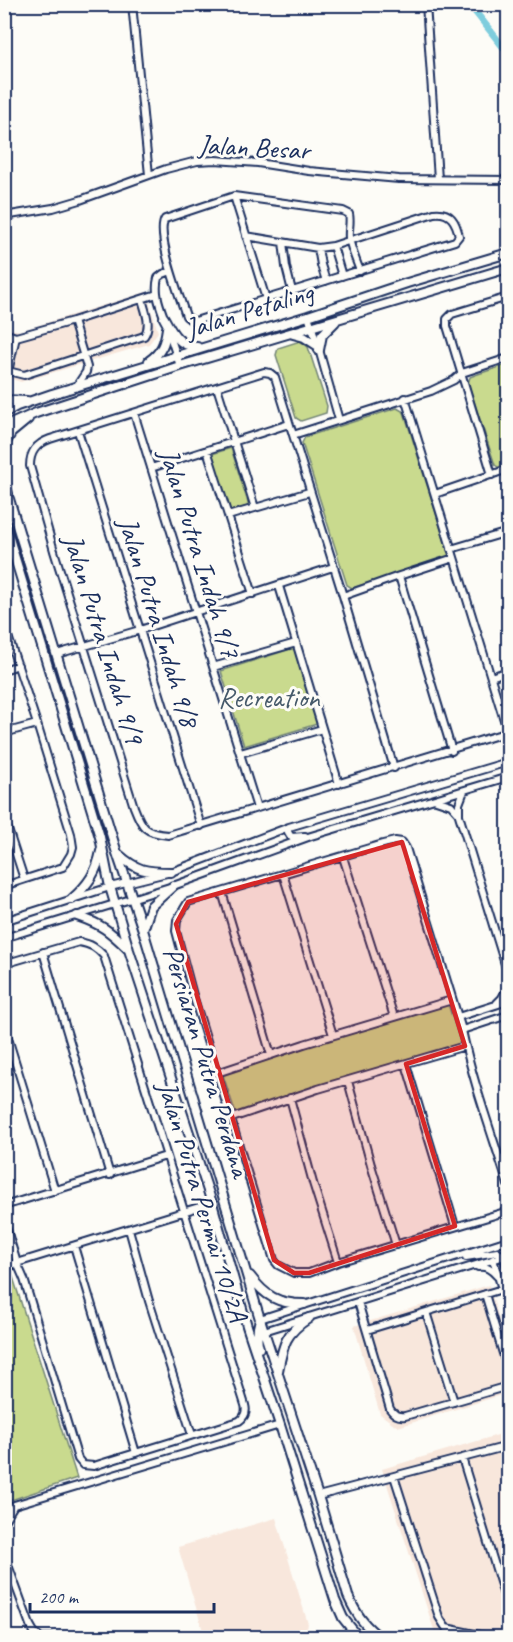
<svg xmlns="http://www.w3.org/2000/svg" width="513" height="1642" viewBox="0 0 513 1642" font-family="Caveat,sans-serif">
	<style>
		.built { fill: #f8e7dc }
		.green { fill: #c9da8e; stroke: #728476; stroke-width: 1.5 }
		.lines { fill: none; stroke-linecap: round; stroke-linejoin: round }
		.canal { stroke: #7fcddd; stroke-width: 7 }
		.minor-casing { stroke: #1b2f5e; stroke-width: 10 }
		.major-casing { stroke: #1b2f5e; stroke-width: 12 }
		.minor { stroke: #fdfcf7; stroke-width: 6 }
		.major { stroke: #fdfcf7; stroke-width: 8 }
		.marked { fill: #d62828; fill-opacity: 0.2; stroke: #d62828; stroke-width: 4.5; stroke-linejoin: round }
		.labels { text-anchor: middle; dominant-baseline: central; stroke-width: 6; stroke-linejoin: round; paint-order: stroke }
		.street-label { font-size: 28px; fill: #1b2f5e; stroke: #fdfcf7 }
		.park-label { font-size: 28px; fill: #465a6a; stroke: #fdfcf7 }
	</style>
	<rect width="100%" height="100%" fill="#fdfcf7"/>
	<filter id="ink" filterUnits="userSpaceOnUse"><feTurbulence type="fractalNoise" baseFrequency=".0167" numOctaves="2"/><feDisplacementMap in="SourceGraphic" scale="12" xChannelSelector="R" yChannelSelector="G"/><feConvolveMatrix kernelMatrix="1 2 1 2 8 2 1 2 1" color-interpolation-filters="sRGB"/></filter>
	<g filter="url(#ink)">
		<path class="built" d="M146,292L158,332L149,344L21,382L5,377L4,327L20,331Z
			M489,1285L508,1350V1393L398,1427L380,1414L354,1326Z
			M508,1432V1637H448L435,1633L382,1469Z
			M276,1518L308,1624L307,1628L283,1636L203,1631L178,1547Z"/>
		<path class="green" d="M300,341L308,347L327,406L326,413L301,421L296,418L276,355L278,348Z
			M506,365L508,367V465L498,467L495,465L468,383L470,377L475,375Z
			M397,408L404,412L450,558L352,588L347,585L302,443L305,437Z
			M231,448L249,506L230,511L212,454Z
			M294,648L317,724L244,746L221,671Z
			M448,1004L461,1045L347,1077L236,1114L222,1072L333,1036Z
			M11,1271L77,1478L5,1502L4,1273Z"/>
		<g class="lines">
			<path class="canal" d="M469,4L508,53"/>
			<defs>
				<path id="minor" d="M132,4L149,175
					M426,4L438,179
					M234,196L266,299
					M4,216L53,208L80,200L166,169L197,161L215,160L258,163L309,171L399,179L508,180
					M246,236L318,248L333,246L434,213C451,211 456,222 459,236L455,241L195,321L191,320L186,316C180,297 155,234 165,219L234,196L343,211L349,214C351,222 348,230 349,238C351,249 356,260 360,271
					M283,242L286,267L292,291
					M333,246L342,276
					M318,248L321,265L326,281
					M308,316L318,346L339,420
					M165,320C160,306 154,293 158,278L163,274L171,271
					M73,321L87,367L86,372L76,387
					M168,330L180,366
					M4,333L16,337L73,321L157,294
					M4,370L24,375L144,336C152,325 145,311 142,299
					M8,372L16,337
					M217,387L255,508
					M405,398L508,733
					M134,413L257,808
					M78,431L201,826
					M293,435L431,391L454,380L462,373L508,358
					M207,450L253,594
					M151,468L289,424
					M492,475L447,326V319L452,314L508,297
					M435,494L508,469
					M228,516L309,492
					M451,549L508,532
					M399,576L454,558
					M279,586L339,784
					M343,596L399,576L452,751
					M4,624L37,724L71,834L73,847L71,854L63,867L4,886
					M57,654L140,630L333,567
					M213,667L296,643
					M4,670L18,665
					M491,677L508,671
					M4,733L37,724
					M241,753L322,729
					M394,768L343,596L275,377L270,373L264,372L50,439C36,444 30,452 30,466L54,551L134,807C142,828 145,833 168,835L508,732
					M464,791L459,804V815L508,974
					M436,800L451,805L459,814
					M4,817L24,879
					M289,827L288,832L291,837L305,836
					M343,857L394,1017
					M283,874L333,1035
					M222,892L271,1055
					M4,921L110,887L171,872L289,827L508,762
					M4,938L173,886L311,836L508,777
					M43,952L110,1175
					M4,964L79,942C91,944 97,948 104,956L245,1405C247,1412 245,1417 239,1421L100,1464L94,1466L83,1465L78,1459L24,1279L17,1263L4,1220
					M497,1003L502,998L508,987
					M458,1017L508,1001
					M4,1025L55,1191
					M462,1030L508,1015
					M406,1064L455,1226
					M217,1073L304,1044L452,1000
					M348,1081L371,1165L396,1245
					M290,1098L313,1183L338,1262
					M232,1118L318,1089L465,1046
					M508,1185C492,1134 473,1083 462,1030L406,848L402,842L395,841L383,844L188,902L177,920L176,931L193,995L274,1260L278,1265L294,1273H309L338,1262L508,1211
					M4,1206L166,1156
					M129,1229L149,1301L192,1435
					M74,1246L136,1453
					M504,1256L508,1272
					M466,1257L497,1252L504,1256
					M493,1259L508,1309
					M4,1267L212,1203
					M478,1267C486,1266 491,1269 497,1276
					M485,1294L508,1370
					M358,1302L390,1409C394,1415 398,1417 405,1416L508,1386
					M426,1312L454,1402
					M260,1319L508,1240
					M367,1330L502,1289
					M264,1331L508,1255
					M462,1458L508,1608
					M394,1476L439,1617L446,1628L494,1638
					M318,1496L508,1446
					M4,1521L14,1505L280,1425
					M4,1554L30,1625L34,1632L41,1638
					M498,1571L508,1573
					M43,1638H65"/>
				<path id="major" d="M164,318C172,333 179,346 197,347
					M293,334L304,337L318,346
					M319,350L322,335L335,322
					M149,361C162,352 165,343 167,328
					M4,400L27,401
					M4,413L17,406L52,394L308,316L407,283L508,253
					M4,427L36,413L180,366L508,268
					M4,446L11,433L28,419
					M4,478L8,494
					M4,491L9,499L117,853L143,930L260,1319L318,1496L348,1596C356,1614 365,1627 381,1638
					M4,522L100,837L110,887L129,950L212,1203L247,1326L280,1425L335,1600L343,1618L359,1638
					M118,854C137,871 146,872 171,872
					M72,899C88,885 97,872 101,851
					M77,916C101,924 110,931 128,949
					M143,930L151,906L173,886
					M250,1276C265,1296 278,1304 304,1304
					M259,1348C256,1338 257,1329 260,1319
					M278,1371C283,1345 285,1333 309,1318"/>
			</defs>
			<use href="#minor" class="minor-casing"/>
			<use href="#major" class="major-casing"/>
			<use href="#minor" class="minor"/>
			<use href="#major" class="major"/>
		</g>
	</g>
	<path class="marked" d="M402,842L465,1046L406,1064L455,1226L309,1273H294L274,1260L176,924L188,902Z"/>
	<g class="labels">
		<g class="street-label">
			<text transform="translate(254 147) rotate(3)">Jalan Besar</text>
			<text transform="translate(249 310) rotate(-17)">Jalan Petaling</text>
			<text transform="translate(200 553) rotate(73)">Jalan Putra Indah 9/7</text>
			<text transform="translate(159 622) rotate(73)">Jalan Putra Indah 9/8</text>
			<text transform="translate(104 639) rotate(73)">Jalan Putra Indah 9/9</text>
			<text transform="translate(207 1062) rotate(73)">Persiaran Putra Perdana</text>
			<text transform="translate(203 1201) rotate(73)">Jalan Putra Permai 10/2A</text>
		</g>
		<g class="park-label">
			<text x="269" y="697">Recreation</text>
		</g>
	</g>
	<rect width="513" height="1642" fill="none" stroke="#fdfcf7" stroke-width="24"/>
	<rect x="12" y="12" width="489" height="1618" fill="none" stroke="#1b2f5e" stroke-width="2" filter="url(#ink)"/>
	<path d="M30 1603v9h184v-9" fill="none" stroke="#1b2f5e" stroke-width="3"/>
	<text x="39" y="1603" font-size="18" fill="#1b2f5e" stroke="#fdfcf7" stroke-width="4.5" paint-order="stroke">200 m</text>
</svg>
